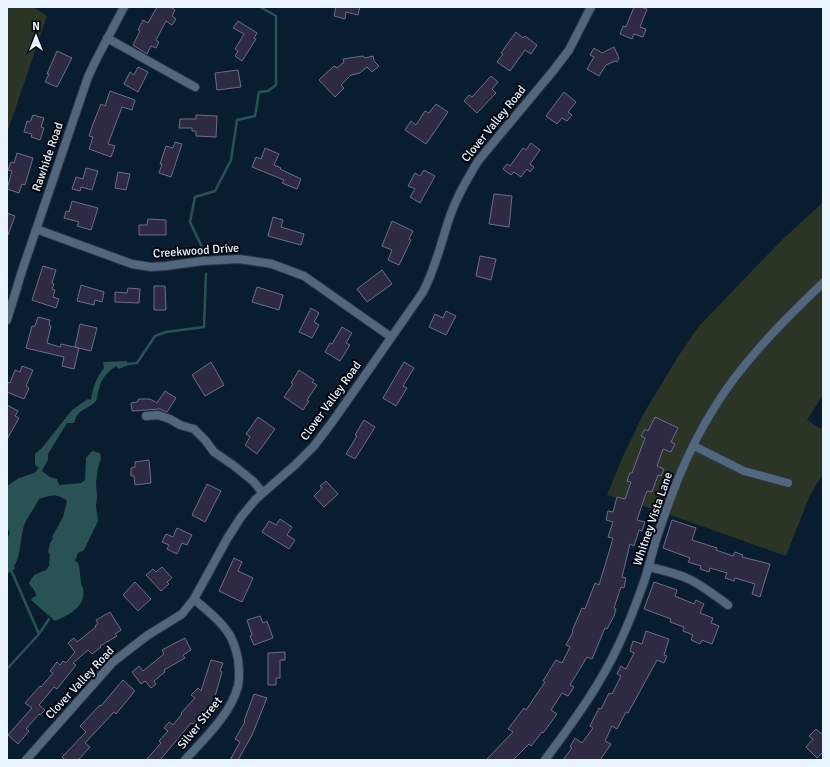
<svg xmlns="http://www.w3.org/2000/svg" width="830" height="767" viewBox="0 0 830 767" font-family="Signika,sans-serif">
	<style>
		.green { fill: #2b3525 }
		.water { fill: #295255 }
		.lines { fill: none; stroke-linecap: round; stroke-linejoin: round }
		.stream { stroke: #295255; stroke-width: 2.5 }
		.building { fill: #2e2a44; stroke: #6f6c89 }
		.minor-casing { stroke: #2f3645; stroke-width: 10 }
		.minor { stroke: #50677e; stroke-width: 8 }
		.labels { text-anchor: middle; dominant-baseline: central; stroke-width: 4; stroke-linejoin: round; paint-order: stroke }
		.street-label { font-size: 12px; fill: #eaf4ff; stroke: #02070f }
	</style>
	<rect width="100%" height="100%" fill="#091d30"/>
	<path class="green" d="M7,7H33L47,16L7,133Z
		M823,202V395L807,420L823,430V474L810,495L786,556L659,511L607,495L624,454L644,413L679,355L699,326L781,241Z"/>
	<path class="water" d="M127,361L128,365L119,369L116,366C107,373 102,377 99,389C97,393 98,397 96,401C88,410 79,407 74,423H67L48,454V460L42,471L50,477L57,479L59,485L81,483L85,480L86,458L92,451L100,453L101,458L98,468L96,482L97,498L96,506L98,521L84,550L78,553L75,561L78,563C80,569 80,575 81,582C81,584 82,586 83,588C87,606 69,615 55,621L31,600L32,598L36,596C36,590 31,588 29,583L34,575L46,570L49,566L50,555L48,552L50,543L53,539L52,537L63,517L67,501C57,493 51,495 39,499C35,507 29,515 25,523C20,535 21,558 14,566L15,569L8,573L7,572V540L10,532L7,529V486L19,478L34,473L39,468L35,465V454L42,448L72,410L88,399L91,400C93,387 96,378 104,368L103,362Z"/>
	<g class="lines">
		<path class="stream" d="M202,247L190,222L195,197L215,191L231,160L237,120L255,116L259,92L268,91L276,85V16L260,7
			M128,364L137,363L155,336L166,332L204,327L206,274
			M39,634L49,619
			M7,669L39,634L12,572"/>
	</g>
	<path class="building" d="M157,7H170L175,10L172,16L176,19L172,25L166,21L156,40L159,42L156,48L151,46L147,54L133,45L140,31L138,30L143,20L148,23Z
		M336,7H360L358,15L346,12L345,19L334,16Z
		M634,7H641L647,9L640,27L646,29L643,37L634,34L632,39L620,34L623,26L626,27Z
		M238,21L257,33L254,38L256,39L242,61L235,56L238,51L235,49L244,34L233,28Z
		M516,32L523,38L525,36L537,45L531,54L525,50L510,71L497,62L503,54L501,53Z
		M614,47L619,58L617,62L615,61L606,65L599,76L587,69L594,57L590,55L594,48L602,53Z
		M57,51L72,58L57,87L45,82L49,74H47Z
		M363,56L365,58L373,56L374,61L379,66L372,72L367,67L360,73L351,75L341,85L344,88L335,97L319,80L334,66L337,68L344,62L343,59Z
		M138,67L148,72L138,92L124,84L130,72L134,75Z
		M238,70L241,87L217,90L215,73Z
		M491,76L498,82L492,89L496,93L477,113L464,101L469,95L472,97Z
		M110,91L135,100L132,110L122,107L108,144L115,146L111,157L89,149L93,137L89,136L93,124L101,104L105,106Z
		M564,92L576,102L568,112L572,115L567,121L562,118L557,124L546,116Z
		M436,104L448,112L426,144L405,130L411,121L416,125L425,111L429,113Z
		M33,115L44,118L41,127L44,128L40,140L31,137L32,134L24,132L27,121L30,122Z
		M196,115L217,116L216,137L196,136V131H192V128H179L180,119H196Z
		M175,142L182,144L171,177L159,173L162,164H160L166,146L173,148Z
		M531,143L540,150L530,164L534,167L530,172L527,169L521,177L514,172L511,175L503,169L507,164L510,166L523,148L526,150Z
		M265,148L279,154L274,165L281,168L280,169L301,179L297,189L282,183L284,180L252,167L256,157L261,159Z
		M17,153L33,158L25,185L22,184L19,193L7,189L12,171L8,170L11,162L14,163Z
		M86,168L98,171L92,190L81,187L80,191L72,189L76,177L83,179Z
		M424,170L435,176L420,203L410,197L415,189L408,186L415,173L420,176Z
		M118,172L130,174L126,190L115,188Z
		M494,194L512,196L509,227L489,224Z
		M72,201L98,208L91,230L77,226L79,222L64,218L66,211L69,212Z
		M7,213L15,216L8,235H7Z
		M273,217L283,220L281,227L304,234L301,245L268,236Z
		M148,219L166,220V235H139V225H147Z
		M392,221L413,231L409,239L411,240L399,265L388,260L392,250L382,246Z
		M480,256L496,259L491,280L476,276Z
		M43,266L56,270L52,283L54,284L52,289L55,290L53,297L59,299L56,308L32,300Z
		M382,270L392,284L367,302L357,289Z
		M81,285L104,292L102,302L95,300L94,305L77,301Z
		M154,286H165L166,310H154Z
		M257,287L283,295L279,310L252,302Z
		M128,288L140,289L139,303L115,302V292L127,293Z
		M311,308L319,313L314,322L319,325L312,338L299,332Z
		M446,311L456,316L446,335L429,327L435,314L443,318Z
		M38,317L50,320L49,325L51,326L47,343L60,347L61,344L79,348L74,369L62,366L64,357L26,348L32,326H35Z
		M80,324L97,328L91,351L75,347Z
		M342,327L352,333L346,343L350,345L340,361L325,352L330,343L332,344Z
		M211,362L224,385L205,396L192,375Z
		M404,362L414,368L403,386L407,388L396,406L383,398Z
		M22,366L33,370L26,386L29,388L24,399L7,392V382L10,383L15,370L20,372Z
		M299,370L314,380L312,382L317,385L307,400L309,401L303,410L284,397L293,384L291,383Z
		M165,391L176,398L167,412L160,409L132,411L131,403L137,402L139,399H150L157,403Z
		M7,405L18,411L15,416L19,418L7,439Z
		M258,417L275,429L257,454L245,445L250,437L246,434Z
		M655,417L678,428L671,442L675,444L671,452L663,449L657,466L664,469L661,476L658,475L652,492L647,491L644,499L637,520L645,522L642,531L639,530L634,546L630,544L622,577L626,578L624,588L621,587L614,608L616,609L614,616L607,629L605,628L592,659L587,657L570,685L574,687L568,696L562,693L551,710L557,714L543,733L542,732L531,746L529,744L513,760H486L513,732L508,729L524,708L526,710L545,682L543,681L556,660L562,663L570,647L566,645L573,632L572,631L582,608L585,609L595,583L599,585L609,552L613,538L608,537L613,522L606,520L608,511L613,512L617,497L625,499L631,482L627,481L630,473H632L645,438L641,436L645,429L648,431Z
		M364,420L375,427L355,459L346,454L357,436L355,435Z
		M149,460L151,483L135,485L134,476H131V468L135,467V462Z
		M326,481L338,494L324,507L314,496L322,488L320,486Z
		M207,484L221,491L205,522L192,515Z
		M280,519L292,527L287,535L295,540L289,549L262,532L269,521L276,525Z
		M672,520L696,528L692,540L717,548L716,550L733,556L735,552L743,555L742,557L770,564L760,597L752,594L755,584L735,578L734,581L725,578L727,573L710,568L709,572L700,569L701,566L688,562L690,558L663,548Z
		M177,528L192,535L187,545L182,543L177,554L167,549L169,545L162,542L166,534L173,537Z
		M234,558L242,562L238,571L253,578L242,602L219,591Z
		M162,567L172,578L167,582L169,584L161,591L146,575L153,569L156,572Z
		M135,582L151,599L138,611L123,595Z
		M654,582L677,590L675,596L694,604L696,600L704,604L700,613L713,618L711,623L719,626L712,644L702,640L700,644L691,640L693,635L683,631L684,627L670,622L671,619L644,609Z
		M110,612L121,630L115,634L117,636L100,646L101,647L92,654L88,650L73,663L76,665L57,689L54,687L39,705L45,710L40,715L39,714L26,729L29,731L18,744L8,735L32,708L25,703L40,686L41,687L53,673L50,671L57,662L60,665L63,661L66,663L75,652L68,643L74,638L77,642L96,627L95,626L98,624L96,620Z
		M260,616L263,623L267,621L273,638L254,645L250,636L252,635L247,620Z
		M646,631L669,639L664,655L667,656L664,663L657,660L628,713L626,712L617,729L612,726L605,741L611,744L600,760H563L572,748L570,747L575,738L582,743L593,728L590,726L599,708L601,709L609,693L612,694L621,676L617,674L621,666L626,669L634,653L630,651L633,641L642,644Z
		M185,638L191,650L183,655L185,658L164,670L165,672L154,681L156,684L151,688L145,681L141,684L132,672L139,666L143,671L164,654L162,650Z
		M285,652V660H280V678H276V685H268V653Z
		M211,660L223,663L220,671L222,672L214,700L193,724L191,723L160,760H146L161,743L159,741L168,731L164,728L169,722L173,725L182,714L181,713L195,698L191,695L198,688L201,691Z
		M123,680L134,690V692L116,714L114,712L85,743L90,747L78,760H65L62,757L86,732L80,726L100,705L101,706Z
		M254,694L267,698L252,735L238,760H230L240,742L235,739L245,722L244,721Z
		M816,729L823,735V752L817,758L806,747L813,739L809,736Z"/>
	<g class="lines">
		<defs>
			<path id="minor" d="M107,38L195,87
				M36,229L132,264L151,267L166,266L202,261L239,259L272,264L304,276L391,337
				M7,320L22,271L88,77L95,62L124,7
				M146,416L158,415L170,419L180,425L194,429L205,440L214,452L233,465L253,481L263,493
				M694,446L744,471L788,483
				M649,567C663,570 678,574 691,580C704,587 716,596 728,605
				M26,760L113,662L148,635L182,614L194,599L227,539L241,517L256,499L295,465L314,446L333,421L423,292C435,269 440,247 448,222C455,200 466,181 478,161L553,71L569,50L591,7
				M185,760C204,739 231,714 238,686C240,678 239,668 238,659C236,649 233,639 227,631C218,618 205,609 194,599
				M545,760C564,734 584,708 600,680C617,652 630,621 641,590C648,573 651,555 657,537C671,495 687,452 711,413C740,364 782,322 823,283"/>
		</defs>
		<use href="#minor" class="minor-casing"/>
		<use href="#minor" class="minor"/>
	</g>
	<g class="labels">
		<g class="street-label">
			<text transform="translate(494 124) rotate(-51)">Clover Valley Road</text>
			<text transform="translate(48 157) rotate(-71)">Rawhide Road</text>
			<text transform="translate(196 251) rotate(-4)">Creekwood Drive</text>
			<text transform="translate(331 401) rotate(-54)">Clover Valley Road</text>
			<text transform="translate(653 519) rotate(-71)">Whitney Vista Lane</text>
			<text transform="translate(80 683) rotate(-47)">Clover Valley Road</text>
			<text transform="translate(200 723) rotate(-51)">Silver Street</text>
		</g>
	</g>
	<rect width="830" height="767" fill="none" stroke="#eaf4ff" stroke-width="16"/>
	<g transform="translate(36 36)" stroke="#02070f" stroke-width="3" paint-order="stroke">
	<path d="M0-3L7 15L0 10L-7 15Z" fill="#eaf4ff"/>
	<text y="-6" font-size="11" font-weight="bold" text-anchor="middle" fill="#eaf4ff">N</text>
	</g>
</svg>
